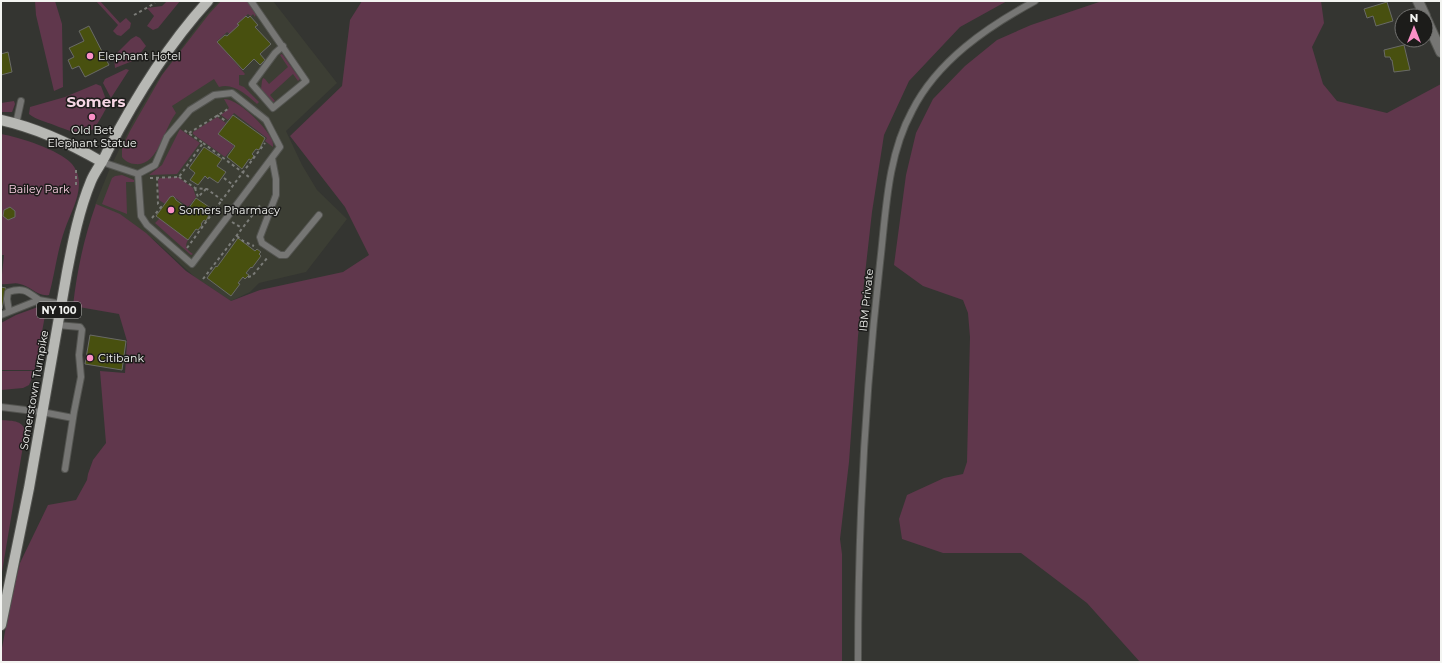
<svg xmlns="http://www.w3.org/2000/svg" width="1442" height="663" viewBox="0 0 1442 663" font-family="Montserrat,sans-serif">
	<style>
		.built { fill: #3c3e34 }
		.green { fill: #60374c }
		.building { fill: #48500f; stroke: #696a66 }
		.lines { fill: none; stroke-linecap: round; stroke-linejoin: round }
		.service-casing { stroke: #535450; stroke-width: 8 }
		.minor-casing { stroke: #535450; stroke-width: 12 }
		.primary-casing { stroke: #535450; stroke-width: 12 }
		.path { stroke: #7b7c78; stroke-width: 2; stroke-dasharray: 3 3; stroke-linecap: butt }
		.service { stroke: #767674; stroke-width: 6 }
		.minor { stroke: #767674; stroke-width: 10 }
		.primary { stroke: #b7b8b4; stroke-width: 10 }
		.poi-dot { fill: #fa8fc6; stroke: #1c1c1a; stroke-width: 1.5 }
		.labels { text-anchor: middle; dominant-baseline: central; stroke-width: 3; stroke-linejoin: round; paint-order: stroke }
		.shield { fill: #1c1c1a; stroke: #b2b3b0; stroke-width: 1 }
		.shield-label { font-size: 10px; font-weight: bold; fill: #f3f4f1 }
		.poi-label { font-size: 11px; fill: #f3f4f1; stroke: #1c1c1a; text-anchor: start }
		.park-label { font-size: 11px; fill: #f9cee1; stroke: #1c1c1a }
		.street-label { font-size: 11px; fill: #f3f4f1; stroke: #1c1c1a }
		.district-label { font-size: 15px; font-weight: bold; fill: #f6d6e4; stroke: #1c1c1a }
	</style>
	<rect width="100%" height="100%" fill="#343531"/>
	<path class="built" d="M219,1H273L337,83L286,131L302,165L317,190L347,219L306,272L259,283L250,292L231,301L196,278L153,239L95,205L110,168L134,120L157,81L206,15Z"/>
	<path class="green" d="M35,1H55L62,24L63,87L54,91L36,15Z
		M96,1H100L120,23L126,18L131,23L130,28L121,36L117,35L113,31L118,25Z
		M167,1H180L158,28L153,30L147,26L154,16L147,8L162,6Z
		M221,1H247L256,14L255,17L253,14L251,16L248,14L239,22L241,25L230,34L227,32L217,41L245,74L244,75H239V85L244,87L259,102L257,104C247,95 233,82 219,87L214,79L172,106L176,113C164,128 158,167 135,164C130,164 125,161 122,157V148L130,131L162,75L209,14Z
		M362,1H1007L960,27L909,81L884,135L872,212L858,336L849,462L840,539L842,554V662H1V653L12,595L20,563L48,505L76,500L87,480L88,474L93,460L106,443L100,371L125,373L127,341L119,314L73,306C77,270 84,238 96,204L120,214L146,233L186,271L231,301L260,290L343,272L369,255L345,207L290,136L342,86L350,20Z
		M1102,1H1321L1324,23L1312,47L1323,84L1337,101L1387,113L1441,84V662H1140L1087,603L1021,553H943L902,539L899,519L907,495L944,478L963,474L967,462L970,337L968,313L963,300L923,286L894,265L906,175L916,133L933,99L965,66L997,40L1031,25Z
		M136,36L140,38L146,46L135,60L115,68L114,56L131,39Z
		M282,54L300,79L298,81L293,74L270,95L275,101L273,102L261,89L262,81L263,78L265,79L269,84L288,67L280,55Z
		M126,69L129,70L111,98L103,83L105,79Z
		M96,84L101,86L108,105C90,138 90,139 54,125C46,122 35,119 29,114L30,107L65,97Z
		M224,99C237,98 265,126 271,138C273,141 273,144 273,147L265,141L267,138L234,113L228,120L221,115L229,108Z
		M14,101L15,104L12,112H1V103Z
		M217,117L226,123L218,134L234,146L225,157L193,134V132Z
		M180,129L200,143L177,174L149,175L162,165Z
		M1,134C19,137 59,150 71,163C76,168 79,176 79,183C79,200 70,214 65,229C57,251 55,273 49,295C38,297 30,286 20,284C14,282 9,285 1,284L4,255H1Z
		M122,175L134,180V182H126L127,214L102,204L112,178L115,176Z
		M178,177L193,188L196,197L188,207L173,196L165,204L159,200L158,180L160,178Z
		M160,218L188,240C184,247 187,250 193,254L191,255L155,223Z
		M38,307L43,308L46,310L35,370H1V323L16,315Z
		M1,371H35L29,385L23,388L1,390Z
		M1,420C13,421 25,420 25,434L1,578Z"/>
	<path class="building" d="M1387,2L1393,21L1376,26L1373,16L1367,18L1364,9Z
		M246,16L248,18L250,16L258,25L255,27L271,44L260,54L265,60L260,65L254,59L243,70L217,42L225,35L227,36L239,25L237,24Z
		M89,26L109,65L85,77L79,66L72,69L68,60L74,57L69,48L84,41L79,31Z
		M1404,45L1410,70L1394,72L1392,60H1391L1390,57H1385L1384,50Z
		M8,52L12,72L1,75V54Z
		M233,115L265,138L259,150L256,149L252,154L254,156L251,160L249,159L242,169L227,157L235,146L218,134Z
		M204,147L222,159L217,166L226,172L218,183L209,177L208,179L205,176L198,185L190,180L195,173L189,168Z
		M173,196L175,198L176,200L188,209L196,198L212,209L206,221L204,220L201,224L202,225L198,230L196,229L188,240L156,216L170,197Z
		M10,207L15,211V217L8,220L3,216L4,210Z
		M238,238L255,251L257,249L261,252L259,254L261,256L252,268L251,267L246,273L249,275L245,279L243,277L238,283L240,284L231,296L207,278L216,266L217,267Z
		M1,287L6,288L2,309H1Z
		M90,335L126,341L122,370L85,364Z"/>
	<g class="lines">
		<defs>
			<path id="service" d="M251,1L306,81L273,108L252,84L275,53L283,46
				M16,124L21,101
				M272,158L276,179V195L260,237L262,243L280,255H286L319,215
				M102,162L138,174L155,165L167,137L190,110L214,95L232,93L266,120L280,147L192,264L147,225L141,216L138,174
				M9,311L7,299L8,292C23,287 27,291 39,300
				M1,315L39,300L61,304
				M57,325L80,327L82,330L79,355L81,377L74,412L65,469
				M1,407L42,412L73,418
				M858,662C858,529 865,395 880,263C886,212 887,157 912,111C937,61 987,27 1035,1"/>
			<path id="minor" d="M1418,1L1425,16
				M1426,19L1441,52"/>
			<path id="primary" d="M1,120C37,128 71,144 102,162
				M1,625L29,488L67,272C73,241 79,210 91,181C95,171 103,162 107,152C135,98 167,46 208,1"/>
		</defs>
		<use href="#service" class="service-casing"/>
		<use href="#minor" class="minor-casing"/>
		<use href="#primary" class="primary-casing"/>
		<path class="path" d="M134,15L155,3
			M217,115L227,122
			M189,133L228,109
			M203,143L249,177
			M76,170V188
			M179,177L195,188L207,189L222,200L265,143
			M150,178L179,177L203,143L184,130
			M224,178L233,185
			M195,188L198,197L206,189
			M152,218L161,207L158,204L157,178
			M232,222L242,228
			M237,236L243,241L254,246
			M187,248L222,200
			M248,277L252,276L268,257
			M203,279L261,204"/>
		<use href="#service" class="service"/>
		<use href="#minor" class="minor"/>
		<use href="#primary" class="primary"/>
	</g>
	<g class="poi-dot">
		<circle cx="90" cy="56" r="4"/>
		<circle cx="92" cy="117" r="4"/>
		<circle cx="171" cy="210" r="4"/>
		<circle cx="90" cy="358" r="4"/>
	</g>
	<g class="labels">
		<rect class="shield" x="37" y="302" width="44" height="16" rx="3"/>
		<g class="shield-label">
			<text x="59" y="310">NY 100</text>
		</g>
		<g class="poi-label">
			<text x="98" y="56">Elephant Hotel</text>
			<text x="92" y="130" text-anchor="middle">Old Bet<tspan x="92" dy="13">Elephant Statue</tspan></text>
			<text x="179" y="210">Somers Pharmacy</text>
			<text x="98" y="358">Citibank</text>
		</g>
		<g class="park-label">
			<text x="39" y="189">Bailey Park</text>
		</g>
		<g class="street-label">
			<text transform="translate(866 300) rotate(-84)">IBM Private</text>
			<text transform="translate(34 390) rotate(-80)">Somerstown Turnpike</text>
		</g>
		<g class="district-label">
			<text x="96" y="101">Somers</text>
		</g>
	</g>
	<rect width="1442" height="663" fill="none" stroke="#f3f4f1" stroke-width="4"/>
	<g transform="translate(1414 28)"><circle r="19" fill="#1c1c1a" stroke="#727270"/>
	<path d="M0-3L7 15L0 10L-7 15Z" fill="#fa8fc6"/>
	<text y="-6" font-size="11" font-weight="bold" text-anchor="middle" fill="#f3f4f1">N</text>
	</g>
</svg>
